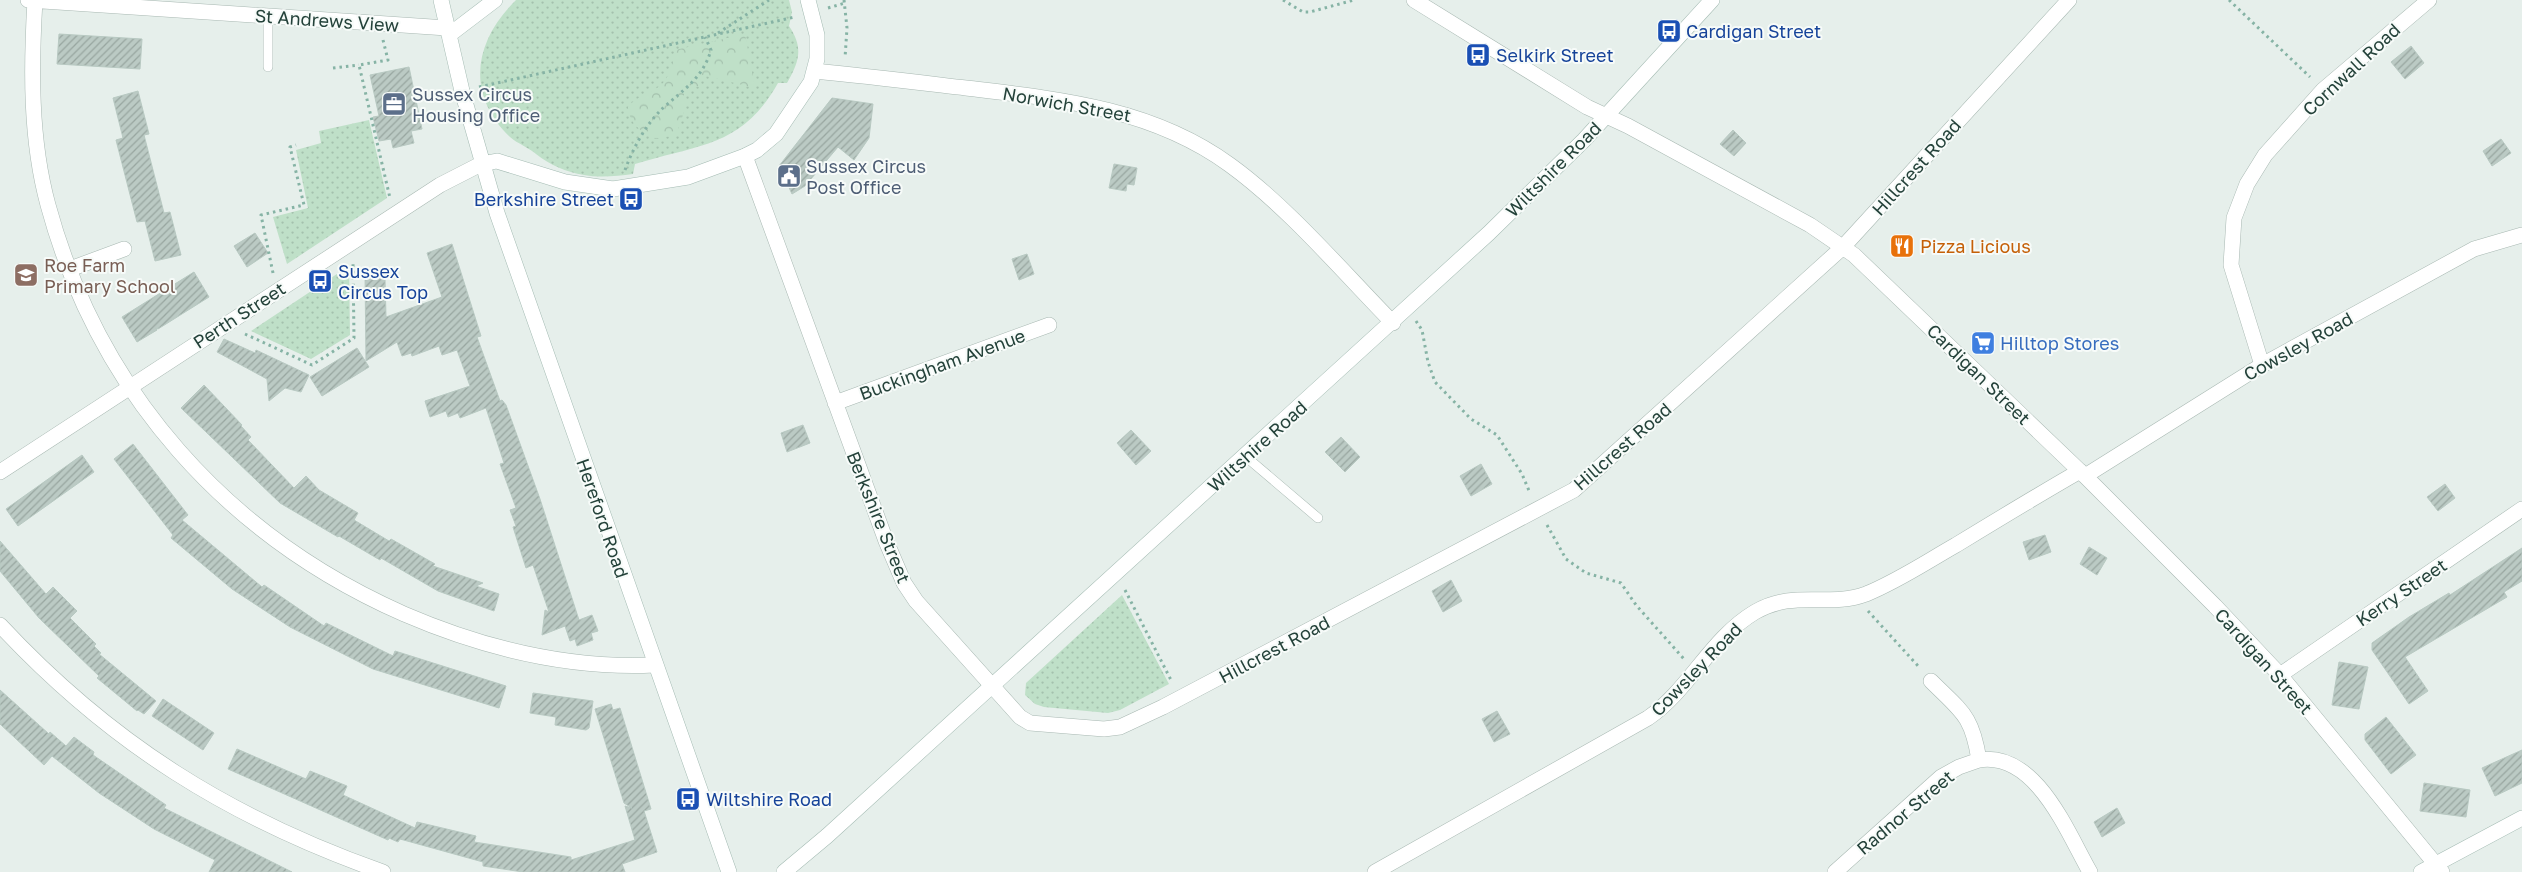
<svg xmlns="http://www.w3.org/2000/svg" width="2522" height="872" viewBox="0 0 2522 872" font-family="'Golos Text',sans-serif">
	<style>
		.grass { fill: url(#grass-dots) }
		.park { fill: url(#park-crowns) }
		.building { fill: url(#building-hatch); stroke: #b8c9c2 }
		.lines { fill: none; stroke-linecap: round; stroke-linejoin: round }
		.lane-casing { stroke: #a8b8b2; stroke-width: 10 }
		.street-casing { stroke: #a8b8b2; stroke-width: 16 }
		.secondary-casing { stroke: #a4bbb3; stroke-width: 16 }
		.path { stroke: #86b3a5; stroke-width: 3; stroke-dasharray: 2.5 4; stroke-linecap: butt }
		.lane { stroke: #fff; stroke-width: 9 }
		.street { stroke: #fff; stroke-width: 15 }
		.secondary { stroke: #fff; stroke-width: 15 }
		.labels { text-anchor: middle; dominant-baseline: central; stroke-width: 4; stroke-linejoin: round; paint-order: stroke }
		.street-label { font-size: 18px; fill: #24423a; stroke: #f7fbf9 }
		.transit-label { font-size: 18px; fill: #164399; stroke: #f7fbf9; text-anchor: start }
		.service-label { font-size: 18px; fill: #4e5e75; stroke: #f7fbf9; text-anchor: start }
		.food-label { font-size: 18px; fill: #c56008; stroke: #f7fbf9; text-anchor: start }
		.education-label { font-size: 18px; fill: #785e54; stroke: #f7fbf9; text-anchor: start }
		.shop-label { font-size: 18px; fill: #366cbe; stroke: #f7fbf9; text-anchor: start }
	</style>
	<defs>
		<pattern id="grass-dots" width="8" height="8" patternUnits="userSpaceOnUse" patternTransform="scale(1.25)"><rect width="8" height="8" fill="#bfe0c8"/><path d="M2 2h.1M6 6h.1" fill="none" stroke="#a4c1ad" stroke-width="1.8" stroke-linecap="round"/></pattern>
		<pattern id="park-crowns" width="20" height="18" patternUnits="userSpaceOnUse" patternTransform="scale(1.25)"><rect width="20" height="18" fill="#bfe0c8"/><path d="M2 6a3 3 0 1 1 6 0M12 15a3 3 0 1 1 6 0" fill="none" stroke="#a4c1ad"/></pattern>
		<pattern id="building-hatch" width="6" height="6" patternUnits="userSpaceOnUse" patternTransform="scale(1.25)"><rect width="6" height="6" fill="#bbcac4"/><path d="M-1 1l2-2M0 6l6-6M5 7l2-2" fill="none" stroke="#98a6a0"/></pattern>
	</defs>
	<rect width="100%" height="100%" fill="#e6efeb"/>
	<path class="grass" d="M516,0H789L792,12L789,26C804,48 799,62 787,83H778C742,147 700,144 635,164L633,174C617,176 601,178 584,175C566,172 550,165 536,154C528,147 518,144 510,137C465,94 474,41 516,0Z
		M369,120L387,198L287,264L273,217L308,208L296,150L321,143L319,131Z
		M349,266L350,335L311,359L251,331Z
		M1122,595L1169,684L1120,710L1108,713L1044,707L1035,704L1025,695L1026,683Z"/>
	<path class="park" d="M745,34L755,88L702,75L699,87L684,84V112L676,135L655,139C640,130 630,125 628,107C636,97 646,95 657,88C670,80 672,64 675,50Z"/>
	<path class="building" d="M59,34L142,39L140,69L57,64Z
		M2411,46L2424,63L2405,79L2391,62Z
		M409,67L422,129L411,131L414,143L393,148L391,139L379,141L373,117L379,116L370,75Z
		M138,91L149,134L144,135L164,213L170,212L181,255L155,261L145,221L137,222L116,140L123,138L113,98Z
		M832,98L873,104L869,138L854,160L838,147L805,186L792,194L779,166Z
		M1733,130L1746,143L1734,156L1720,144Z
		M2501,139L2511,153L2492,166L2483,151Z
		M1114,164L1137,168L1134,185L1127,184L1126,191L1109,188Z
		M255,233L268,253L247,267L234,246Z
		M452,244L481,336L477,337L500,401L502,400L506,405L540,499L579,620L592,615L598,631L591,633L593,640L577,646L575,639L570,641L565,626L542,635L545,610L549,612L533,565L526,568L513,527L516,526L510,510L516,508L500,464L504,463L486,408L460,418L458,413L448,417L446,411L430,417L425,401L470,386L457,350L442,355L439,346L412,356L411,353L402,356L397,342L366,361L365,273H381V279H385L386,317L442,297L427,253Z
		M1027,254L1034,274L1019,280L1012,259Z
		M194,272L209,297L158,329L155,328L157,330L137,342L122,317Z
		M224,339L255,353L256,350L309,375L301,392L285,388L269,401L267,379L217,352Z
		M357,348L369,367L322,396L310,377Z
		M204,385L242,425L241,426L251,437L248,440L294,488L306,476L319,490L358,513L354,520L389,541L391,539L435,564L433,566L483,583L476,586L499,594L494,611L438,591L381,558L380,560L339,536L338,537L280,503L181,408Z
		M803,425L810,443L787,452L781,433Z
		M1131,430L1151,451L1136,465L1117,443Z
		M1341,437L1360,457L1345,472L1325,452Z
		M133,444L188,515L182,520L262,587L264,585L324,626L326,623L393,656L395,651L506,686L499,708L373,669L290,627L232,589L171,538L173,535L114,459Z
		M82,455L94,472L18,526L6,509Z
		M1481,464L1492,484L1471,496L1460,476Z
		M2445,484L2455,498L2438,511L2427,497Z
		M2045,535L2051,552L2029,560L2023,542Z
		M0,541L46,594L53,587L77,611L70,618L96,644L94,646L101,653L99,654L156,701L144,714L138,710L137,711L97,678L99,676L39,618L0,571Z
		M2089,547L2107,558L2097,575L2080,564Z
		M2522,548V581L2504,592L2507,597L2405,657L2428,691L2409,704L2372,650V643L2409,617L2449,593L2450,595Z
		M1451,580L1462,601L1443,612L1432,591Z
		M2339,662L2368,667L2359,709L2332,705Z
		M0,690L49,734L50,732L66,746L74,737L94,752L93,755L166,805L164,808L292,872H209L215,860L154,829L99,793L52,756L44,765L0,724Z
		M533,693L593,701L589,728L586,730L555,725L556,717L530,713Z
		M163,699L214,733L203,750L152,716Z
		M611,704L613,710L620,708L651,809L644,811L657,852L622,864L625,872H523L483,866V862L400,839L398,842L389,838L388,840L228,769L237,749L306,779L310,771L347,786L343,795L415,828L417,822L476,836L474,842L571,857V860L635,840L625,806L632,808L624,803L595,709Z
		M1497,711L1510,734L1494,742L1482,719Z
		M2386,717L2416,755L2391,774L2365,740V734Z
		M2522,750V783L2495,796L2482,768Z
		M2424,783L2470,790L2466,817L2420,811Z
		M2117,808L2125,823L2102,837L2094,822Z"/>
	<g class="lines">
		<defs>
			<path id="lane" d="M268,17V67
				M1245,456L1318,518"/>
			<path id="street" d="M28,0L447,28
				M35,0C31,68 30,139 48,205C99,393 227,536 404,614C483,648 568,669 654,665
				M1414,0L1587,107L1628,126L1810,225L1854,255L2085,476L2215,606L2280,675L2442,872
				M815,71C866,76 915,82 966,88C1059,99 1152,108 1230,165C1288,207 1342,271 1393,323
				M745,156L886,541L904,583L916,601L1020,717L1030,723L1104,729L1120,727L1163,707L1574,490L1843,247L2069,0
				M70,269L124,249
				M2262,365L2231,265L2234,218L2247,184L2265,155L2323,90L2429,0
				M835,403L1049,325
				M0,472L440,185L481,164
				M2085,476L2262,365L2474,249L2522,235
				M0,625C111,744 230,818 383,872
				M2280,675L2522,509
				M1931,681C1962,712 1972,715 1979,760C2036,751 2067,832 2090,872
				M1375,872L1648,718C1690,689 1710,639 1755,612C1794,589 1829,608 1866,594C1898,581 1926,562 1956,545C1997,520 2038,495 2080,471
				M1835,872L1941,777L1959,767L1979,760"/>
			<path id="secondary" d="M441,0L462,91L497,213L729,872
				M449,35L495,0
				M481,164L497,161L565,182L613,189L688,177L745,156L757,150L776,134L811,82L817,59V35L808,0
				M784,872L827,836L1489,233L1584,140L1712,0
				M2421,872L2522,818"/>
		</defs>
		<use href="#lane" class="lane-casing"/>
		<use href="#street" class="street-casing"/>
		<use href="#secondary" class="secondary-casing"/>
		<path class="path" d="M844,0L847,28L845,58
			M1283,0L1303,12H1310L1354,0
			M2229,0L2310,77
			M828,8L845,3
			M718,33L769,0
			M383,40L388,60L359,65L390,198
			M333,68L359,65
			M479,87L795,17
			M625,170C633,148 646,124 663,108C683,90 703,78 711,50L705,37
			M273,273L261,215L304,205L290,147L296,145
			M1416,321L1422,330L1428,362L1435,382L1471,419L1497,435L1522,474L1530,493
			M245,334L312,365L354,338L353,262
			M1547,525L1566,559L1586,573L1621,583L1636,605L1684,659
			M1125,590L1172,682
			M1868,611L1919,667"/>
		<use href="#lane" class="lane"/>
		<use href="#street" class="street"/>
		<use href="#secondary" class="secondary"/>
	</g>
	<defs>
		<symbol id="bus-square" viewBox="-11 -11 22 22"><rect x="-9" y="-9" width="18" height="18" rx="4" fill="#1a4fb4" stroke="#f7fbf9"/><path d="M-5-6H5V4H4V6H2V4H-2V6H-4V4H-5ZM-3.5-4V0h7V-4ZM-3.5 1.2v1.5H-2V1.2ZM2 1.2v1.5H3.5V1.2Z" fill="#fff"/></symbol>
		<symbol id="office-square" viewBox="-11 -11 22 22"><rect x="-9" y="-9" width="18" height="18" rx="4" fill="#5c6f8a" stroke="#f7fbf9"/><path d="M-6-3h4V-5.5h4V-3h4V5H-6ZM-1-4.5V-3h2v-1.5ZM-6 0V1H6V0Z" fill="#fff"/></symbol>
		<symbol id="civic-square" viewBox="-11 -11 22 22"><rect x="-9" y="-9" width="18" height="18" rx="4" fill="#5c6f8a" stroke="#f7fbf9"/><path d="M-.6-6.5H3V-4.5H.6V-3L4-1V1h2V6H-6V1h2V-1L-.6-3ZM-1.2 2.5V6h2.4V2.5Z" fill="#fff"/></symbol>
		<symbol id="restaurant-square" viewBox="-11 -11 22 22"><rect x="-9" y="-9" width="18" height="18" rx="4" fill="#e8710a" stroke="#f7fbf9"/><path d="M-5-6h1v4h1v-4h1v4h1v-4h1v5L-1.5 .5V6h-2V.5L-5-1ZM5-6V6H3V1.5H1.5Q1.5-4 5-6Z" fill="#fff"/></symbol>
		<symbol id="school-square" viewBox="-11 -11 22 22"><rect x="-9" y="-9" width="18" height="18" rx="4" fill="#8d6e63" stroke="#f7fbf9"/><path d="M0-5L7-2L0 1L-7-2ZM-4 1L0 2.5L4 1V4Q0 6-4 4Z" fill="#fff"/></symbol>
		<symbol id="supermarket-square" viewBox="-11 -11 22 22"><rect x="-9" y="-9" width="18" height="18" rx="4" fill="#3f7fe0" stroke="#f7fbf9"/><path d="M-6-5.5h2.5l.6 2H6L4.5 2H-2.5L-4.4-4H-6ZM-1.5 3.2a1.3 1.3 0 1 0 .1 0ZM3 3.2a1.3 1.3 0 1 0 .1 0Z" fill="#fff"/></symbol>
	</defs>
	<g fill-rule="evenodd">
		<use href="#bus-square" x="1655" y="17" width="28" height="28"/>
		<use href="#bus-square" x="1464" y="41" width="28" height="28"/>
		<use href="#office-square" x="380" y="90" width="28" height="28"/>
		<use href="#civic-square" x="775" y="162" width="28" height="28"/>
		<use href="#bus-square" x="617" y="185" width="28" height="28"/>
		<use href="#restaurant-square" x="1888" y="232" width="28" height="28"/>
		<use href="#school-square" x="12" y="261" width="28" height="28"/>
		<use href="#bus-square" x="306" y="267" width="28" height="28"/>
		<use href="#supermarket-square" x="1969" y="329" width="28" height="28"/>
		<use href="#bus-square" x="674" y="785" width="28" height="28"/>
	</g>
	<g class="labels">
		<g class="street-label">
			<text transform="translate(327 20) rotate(4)">St Andrews View</text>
			<text transform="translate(2351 69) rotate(-43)">Cornwall Road</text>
			<text transform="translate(1067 104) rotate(10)">Norwich Street</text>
			<text transform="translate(1916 167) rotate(-48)">Hillcrest Road</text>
			<text transform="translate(1553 169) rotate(-45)">Wiltshire Road</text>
			<text transform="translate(239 315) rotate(-33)">Perth Street</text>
			<text transform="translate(2298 346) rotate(-29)">Cowsley Road</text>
			<text transform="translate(942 364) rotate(-20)">Buckingham Avenue</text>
			<text transform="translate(1979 374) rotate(44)">Cardigan Street</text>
			<text transform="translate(1257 446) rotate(-42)">Wiltshire Road</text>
			<text transform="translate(1622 446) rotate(-41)">Hillcrest Road</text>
			<text transform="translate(879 517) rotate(68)">Berkshire Street</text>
			<text transform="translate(603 518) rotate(71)">Hereford Road</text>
			<text transform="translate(2401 592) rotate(-34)">Kerry Street</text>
			<text transform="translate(1274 649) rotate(-28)">Hillcrest Road</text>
			<text transform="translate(2264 661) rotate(48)">Cardigan Street</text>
			<text transform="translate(1696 669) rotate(-46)">Cowsley Road</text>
			<text transform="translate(1905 812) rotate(-40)">Radnor Street</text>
		</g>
		<g class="transit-label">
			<text x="1686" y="31">Cardigan Street</text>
			<text x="1496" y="55">Selkirk Street</text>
			<text x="614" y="199" text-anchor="end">Berkshire Street</text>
			<text x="338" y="271">Sussex<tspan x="338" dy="21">Circus Top</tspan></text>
			<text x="706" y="799">Wiltshire Road</text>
		</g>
		<g class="service-label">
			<text x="412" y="94">Sussex Circus<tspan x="412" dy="21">Housing Office</tspan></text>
			<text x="806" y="166">Sussex Circus<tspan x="806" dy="21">Post Office</tspan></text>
		</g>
		<g class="food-label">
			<text x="1920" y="246">Pizza Licious</text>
		</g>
		<g class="education-label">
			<text x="44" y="265">Roe Farm<tspan x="44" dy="21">Primary School</tspan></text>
		</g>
		<g class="shop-label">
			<text x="2000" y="343">Hilltop Stores</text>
		</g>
	</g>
</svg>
